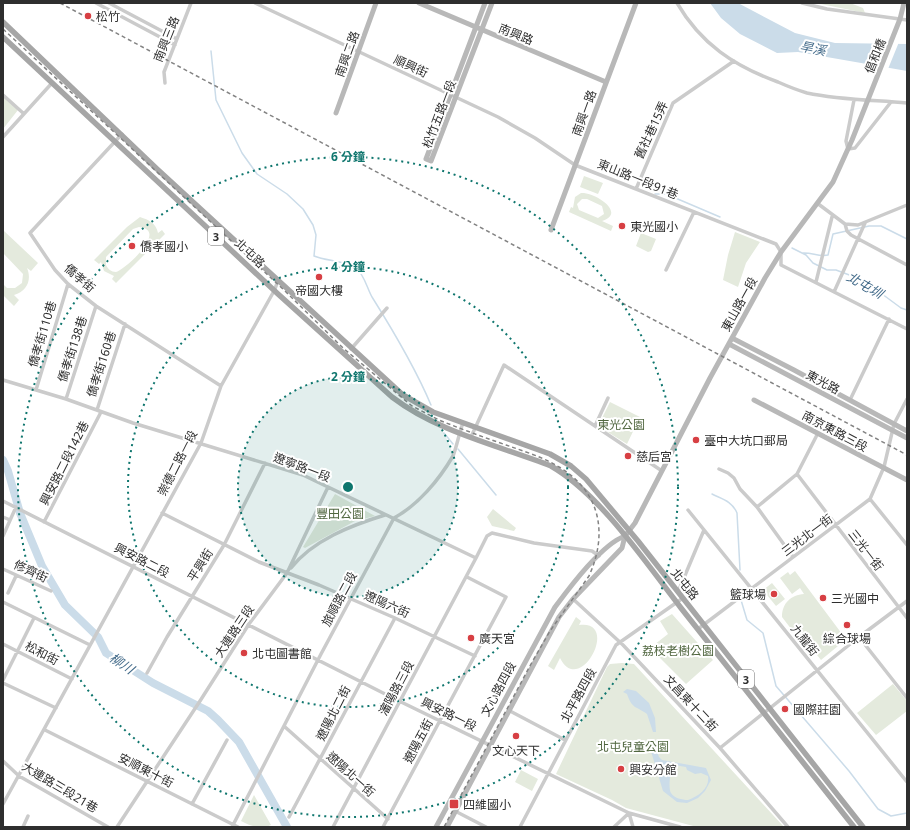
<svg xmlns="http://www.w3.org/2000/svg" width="910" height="830" viewBox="0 0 910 830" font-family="'Noto Sans','Noto Sans TC',sans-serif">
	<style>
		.green { fill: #e4eadd; fill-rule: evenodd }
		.water { fill: #cbdce9; fill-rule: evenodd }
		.pier { fill: #fff }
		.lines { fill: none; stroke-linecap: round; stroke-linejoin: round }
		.stream { stroke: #cbdce9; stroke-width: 1.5 }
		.river { stroke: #cbdce9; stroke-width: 8 }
		.street { stroke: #cbcbcb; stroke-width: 3.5 }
		.secondary { stroke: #b8b8b8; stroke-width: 5 }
		.primary { stroke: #a6a6a6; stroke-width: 5.5 }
		.rail { stroke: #838383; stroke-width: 1.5; stroke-dasharray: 4 3; stroke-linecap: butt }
		.ring { fill: none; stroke: #0f766e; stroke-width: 2; stroke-dasharray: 2 4 }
		.poi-dot { fill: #d73f43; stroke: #fff; stroke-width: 1.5 }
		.labels { text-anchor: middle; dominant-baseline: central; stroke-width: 4; stroke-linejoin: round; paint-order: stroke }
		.shield { fill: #fff; stroke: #6d6d6d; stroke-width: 1 }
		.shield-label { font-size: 11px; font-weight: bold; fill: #2e2e2e }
		.poi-label { font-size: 12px; fill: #2e2e2e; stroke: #fff; text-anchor: start }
		.street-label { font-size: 12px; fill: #2e2e2e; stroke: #fff }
		.park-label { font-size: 12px; fill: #50663f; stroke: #fff }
		.water-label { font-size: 13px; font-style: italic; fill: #436b8a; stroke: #fff }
		.centre { fill: #0f766e; stroke: #fff; stroke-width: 2 }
		.ring-label { font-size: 12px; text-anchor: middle; font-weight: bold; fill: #0f766e; stroke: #fff; stroke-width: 4; stroke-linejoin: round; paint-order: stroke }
	</style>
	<rect width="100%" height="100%" fill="#fff"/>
	<path class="green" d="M816,3H850L863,8L865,13Z
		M3,96L18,110L3,129Z
		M584,176L603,183L598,194L580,187Z
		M581,193C595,192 627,213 602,221L613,226L611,231L569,212L571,207L573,208L575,197ZM582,199H587L602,206L604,214L598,218L579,210L577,204Z
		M140,217C149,220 156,223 158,233L162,230L165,234L116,283L112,279L114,276L104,271L101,262L99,264L94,260L127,227ZM139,227C170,230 123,271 116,272C111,272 108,269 106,265V257L133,229Z
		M3,230L38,263L31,271L27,268C32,280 27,291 14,295L19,300L14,306L3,295V284L7,288H15L22,283L23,274L3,253Z
		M735,232L760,242L746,263L738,287L723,280L728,255Z
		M641,233L656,239L651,251L648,252L636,246Z
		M610,402L640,417L627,444L598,426Z
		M335,494L375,516L355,521L305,548L303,547Z
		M493,509L516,528L514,531L492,526L487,517Z
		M795,571L845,638L840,642L837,638L835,642L838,646L821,660L817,655L819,653L808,651L782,617C782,603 791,595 804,594L800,588L792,594L780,578L788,572L790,575Z
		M772,583L785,599L776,606L763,590Z
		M672,614L713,660L686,684L650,648L668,634L660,621Z
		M576,617L581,621L579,625C621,619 580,698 560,658L554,670L548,666Z
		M622,663L634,664L784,827H697L626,808L612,800L556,774L607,667L610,664Z
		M893,684L907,701V711L876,735L857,713Z
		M521,770L538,779L532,791L515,782Z
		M254,795L271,825C261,830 250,826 241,821Z"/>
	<path class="water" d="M710,3H738L795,33L835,43L907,44V71L798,52L777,53L740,34L721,18Z
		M627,689L636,691L649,703L655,718L656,732H653L647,714C636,706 632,709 627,694L623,692Z
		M650,748H656L659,757L662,760L706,768L711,780L705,791L698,798L687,803L677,802L663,791ZM674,765L686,767L687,770L695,774L701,773L708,776C710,788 699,796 688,800C682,800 674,798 671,793C668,789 670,770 674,765Z"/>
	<path class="pier" d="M885,42H899L888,69L875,66Z"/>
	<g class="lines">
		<path class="stream" d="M211,51L216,100L242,153L257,174L287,194L303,209L313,225L316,235L314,256C326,261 346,261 356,268C364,274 367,288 372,297C394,332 415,367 431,405
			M655,194H666L720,217
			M792,248L806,255L813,263L827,270H836L852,276L874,288L901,308L907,310
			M802,253C812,252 818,257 828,255L833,234L869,226H881L907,239
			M444,433L453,444
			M458,449L496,495
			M712,494C722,499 732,501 737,513L740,570
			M741,600L747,620L763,633L776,686L849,771L878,809L891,816L907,813"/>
		<path class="river" d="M3,460L8,471L20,513L42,566L65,605L98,637L106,653L153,683L208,711L218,720L239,742L287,827"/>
		<path class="street" d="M96,3L175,45
			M109,3L177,39
			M255,3L498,117L535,138L575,165L776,244L781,252V265L907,329
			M677,3C701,44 734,66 778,82C787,86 797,90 807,93C840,100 873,100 907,103
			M802,3L827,9L907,20
			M165,83L164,72L191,3
			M3,95L23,113
			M854,100L846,141L848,149L855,148L891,102
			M122,134L30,233L55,270L68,284L96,306L221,386
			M3,137L52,83
			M636,189L673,103L734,61
			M817,203L845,224L858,225L907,205
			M845,224L847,231L851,235L907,265
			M666,270L694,212
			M816,282L832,217
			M834,292L865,223
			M351,349L387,308
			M3,380L66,399L133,423L303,475L476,558L487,536L492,533L534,543L592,551L599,556
			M36,390L68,284
			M66,399L96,306
			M850,400L889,319
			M97,410L125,324
			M595,426L608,398
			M471,437L504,365L662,471
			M719,469L728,473L734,478L740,489L757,507L793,557
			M797,474L907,618
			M870,499L907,545
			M3,501L395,699L629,813L633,827
			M757,507L797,474L818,433
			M688,510L907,782
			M162,513L259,562L319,585L395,618L475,656
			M3,517L10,520
			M44,522L101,412
			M3,536L16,507
			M291,568C313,540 352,525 385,515
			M3,569L51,591
			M678,592L704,530
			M8,593L16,576
			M573,599L623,645L720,748L788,827
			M3,602L90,645
			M698,629L870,499L884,467L894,424L907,399
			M859,637L907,698
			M3,644L72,679
			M147,673L167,637L224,545L265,463
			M3,680L34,618
			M3,683L56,708
			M510,711L565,740
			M285,727L388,819
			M45,730L238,827
			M720,748L859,637L907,601
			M3,761L19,776L108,827
			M3,804L201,443L221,386L274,291L278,281
			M192,804L227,740
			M455,811L486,827
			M289,817L395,618
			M23,827L28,816
			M117,827L200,701L249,624L287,573L328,487
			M232,827L321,654L394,518C418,505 439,480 453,456C457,446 459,433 463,423
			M333,827L476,558
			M383,827L506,597L467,577
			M520,827L616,645L683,598
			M614,827L629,813L680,827"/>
		<path class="secondary" d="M419,3L606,82
			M485,3L426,159L431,161L492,3
			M336,113L376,3
			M551,230L636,3
			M732,338L794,370L907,431
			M729,344L907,438
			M754,400L907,480
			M436,827L555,607C570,587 602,544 625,536
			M447,827L559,617L573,599L622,548L625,536L635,523L710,378L765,278L781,252L833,182L852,140L900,19L904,3"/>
		<path class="primary" d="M3,22L157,169L403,395L433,412L550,454L571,466L586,479L638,541L863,827
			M3,37L278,294L392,397C438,432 497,445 551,466C600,494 646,563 681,608C738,681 796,754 854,827"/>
		<path class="rail" d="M60,3L907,455
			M3,29L284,290L343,348L412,406L439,420C461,429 483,437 506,445C523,451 543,457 559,467C601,492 608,534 589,576L550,631L531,664L444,827"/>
	</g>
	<circle cx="348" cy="487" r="110" fill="#0f766e" fill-opacity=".12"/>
	<g class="ring">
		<circle cx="348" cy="487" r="110"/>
		<circle cx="348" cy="487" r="220"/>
		<circle cx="348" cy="487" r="330"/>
	</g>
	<g class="poi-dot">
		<circle cx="88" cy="16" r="4"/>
		<circle cx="622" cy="226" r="4"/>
		<circle cx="132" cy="246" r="4"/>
		<circle cx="319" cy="277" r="4"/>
		<circle cx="696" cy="440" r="4"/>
		<circle cx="628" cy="456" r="4"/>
		<circle cx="774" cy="594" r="4"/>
		<circle cx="823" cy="598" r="4"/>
		<circle cx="847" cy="625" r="4"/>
		<circle cx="471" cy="638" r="4"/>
		<circle cx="244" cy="653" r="4"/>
		<circle cx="785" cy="709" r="4"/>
		<circle cx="516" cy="736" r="4"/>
		<circle cx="621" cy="769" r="4"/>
		<rect x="449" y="799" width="10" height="10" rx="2"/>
	</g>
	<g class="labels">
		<g class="shield">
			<rect x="208" y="227" width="16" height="18" rx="3"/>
			<rect x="738" y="670" width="16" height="18" rx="3"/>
		</g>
		<g class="shield-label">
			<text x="216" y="236">3</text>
			<text x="746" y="679">3</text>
		</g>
		<g class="poi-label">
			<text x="96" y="16">松竹</text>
			<text x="630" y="226">東光國小</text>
			<text x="140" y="246">僑孝國小</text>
			<text x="319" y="290" text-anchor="middle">帝國大樓</text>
			<text x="704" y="440">臺中大坑口郵局</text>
			<text x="636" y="456">慈后宮</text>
			<text x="766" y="594" text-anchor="end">籃球場</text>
			<text x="831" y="598">三光國中</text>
			<text x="479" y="638">廣天宮</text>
			<text x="847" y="638" text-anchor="middle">綜合球場</text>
			<text x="252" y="653">北屯圖書館</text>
			<text x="793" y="709">國際莊園</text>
			<text x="516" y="750" text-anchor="middle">文心天下</text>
			<text x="629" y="769">興安分館</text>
			<text x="463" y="804">四維國小</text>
		</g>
		<g class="street-label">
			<text transform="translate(516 34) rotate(22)">南興路</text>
			<text transform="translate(166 39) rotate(-68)">南興三路</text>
			<text transform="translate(347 54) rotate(-70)">南興二路</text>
			<text transform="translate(875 56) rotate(-68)">倡和橋</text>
			<text transform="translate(411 66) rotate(25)">順興街</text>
			<text transform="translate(584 113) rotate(-70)">南興一路</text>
			<text transform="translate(439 114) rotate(-69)">松竹五路一段</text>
			<text transform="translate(651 130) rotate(-65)">舊社巷15弄</text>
			<text transform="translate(638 179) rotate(22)">東山路一段91巷</text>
			<text transform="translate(250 253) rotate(43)">北屯路</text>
			<text transform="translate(80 278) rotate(41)">僑孝街</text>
			<text transform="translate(739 304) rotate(-61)">東山路一段</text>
			<text transform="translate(42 334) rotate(-73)">僑孝街110巷</text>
			<text transform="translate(72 349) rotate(-72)">僑孝街138巷</text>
			<text transform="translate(101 364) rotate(-72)">僑孝街160巷</text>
			<text transform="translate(823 382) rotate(28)">東光路</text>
			<text transform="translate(835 431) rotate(28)">南京東路三段</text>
			<text transform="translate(64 463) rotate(-63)">興安路二段142巷</text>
			<text transform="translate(177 463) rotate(-63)">崇德二路一段</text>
			<text transform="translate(302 467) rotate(21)">遼寧路一段</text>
			<text transform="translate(807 535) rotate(-37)">三光北一街</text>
			<text transform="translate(866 550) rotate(52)">三光一街</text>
			<text transform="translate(142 560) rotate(27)">興安路二段</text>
			<text transform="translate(200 565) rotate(-58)">平興街</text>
			<text transform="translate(31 571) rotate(25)">修齊街</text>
			<text transform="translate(685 584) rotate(51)">北屯路</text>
			<text transform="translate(339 599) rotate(-62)">旅順路二段</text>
			<text transform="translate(387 604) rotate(24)">遼陽六街</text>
			<text transform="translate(234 631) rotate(-56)">大連路三段</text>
			<text transform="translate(805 640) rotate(52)">九龍街</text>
			<text transform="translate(42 653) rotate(27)">松和街</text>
			<text transform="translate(396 688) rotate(-62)">瀋陽路三段</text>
			<text transform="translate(498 689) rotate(-62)">文心路四段</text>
			<text transform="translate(578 695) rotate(-61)">北平路四段</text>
			<text transform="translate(691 703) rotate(47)">文昌東十二街</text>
			<text transform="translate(333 713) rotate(-63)">遼陽北二街</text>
			<text transform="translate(449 714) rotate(26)">興安路一段</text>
			<text transform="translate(418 741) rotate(-62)">遼陽五街</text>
			<text transform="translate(146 770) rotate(27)">安順東十街</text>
			<text transform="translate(351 774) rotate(42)">遼陽北一街</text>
			<text transform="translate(60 787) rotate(31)">大連路三段21巷</text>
		</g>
		<g class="park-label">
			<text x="621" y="424">東光公園</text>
			<text x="340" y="513">豐田公園</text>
			<text x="678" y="650">荔枝老樹公園</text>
			<text x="633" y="746">北屯兒童公園</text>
		</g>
		<g class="water-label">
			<text transform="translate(813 48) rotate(11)">旱溪</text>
			<text transform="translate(865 285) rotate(30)">北屯圳</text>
			<text transform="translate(122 663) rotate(34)">柳川</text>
		</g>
	</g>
	<circle cx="348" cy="487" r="6" class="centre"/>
	<g class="ring-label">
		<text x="348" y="161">6 分鐘</text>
		<text x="348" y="271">4 分鐘</text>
		<text x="348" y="381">2 分鐘</text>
	</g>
	<rect width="910" height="830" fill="none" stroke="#2e2e2e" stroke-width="8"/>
</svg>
